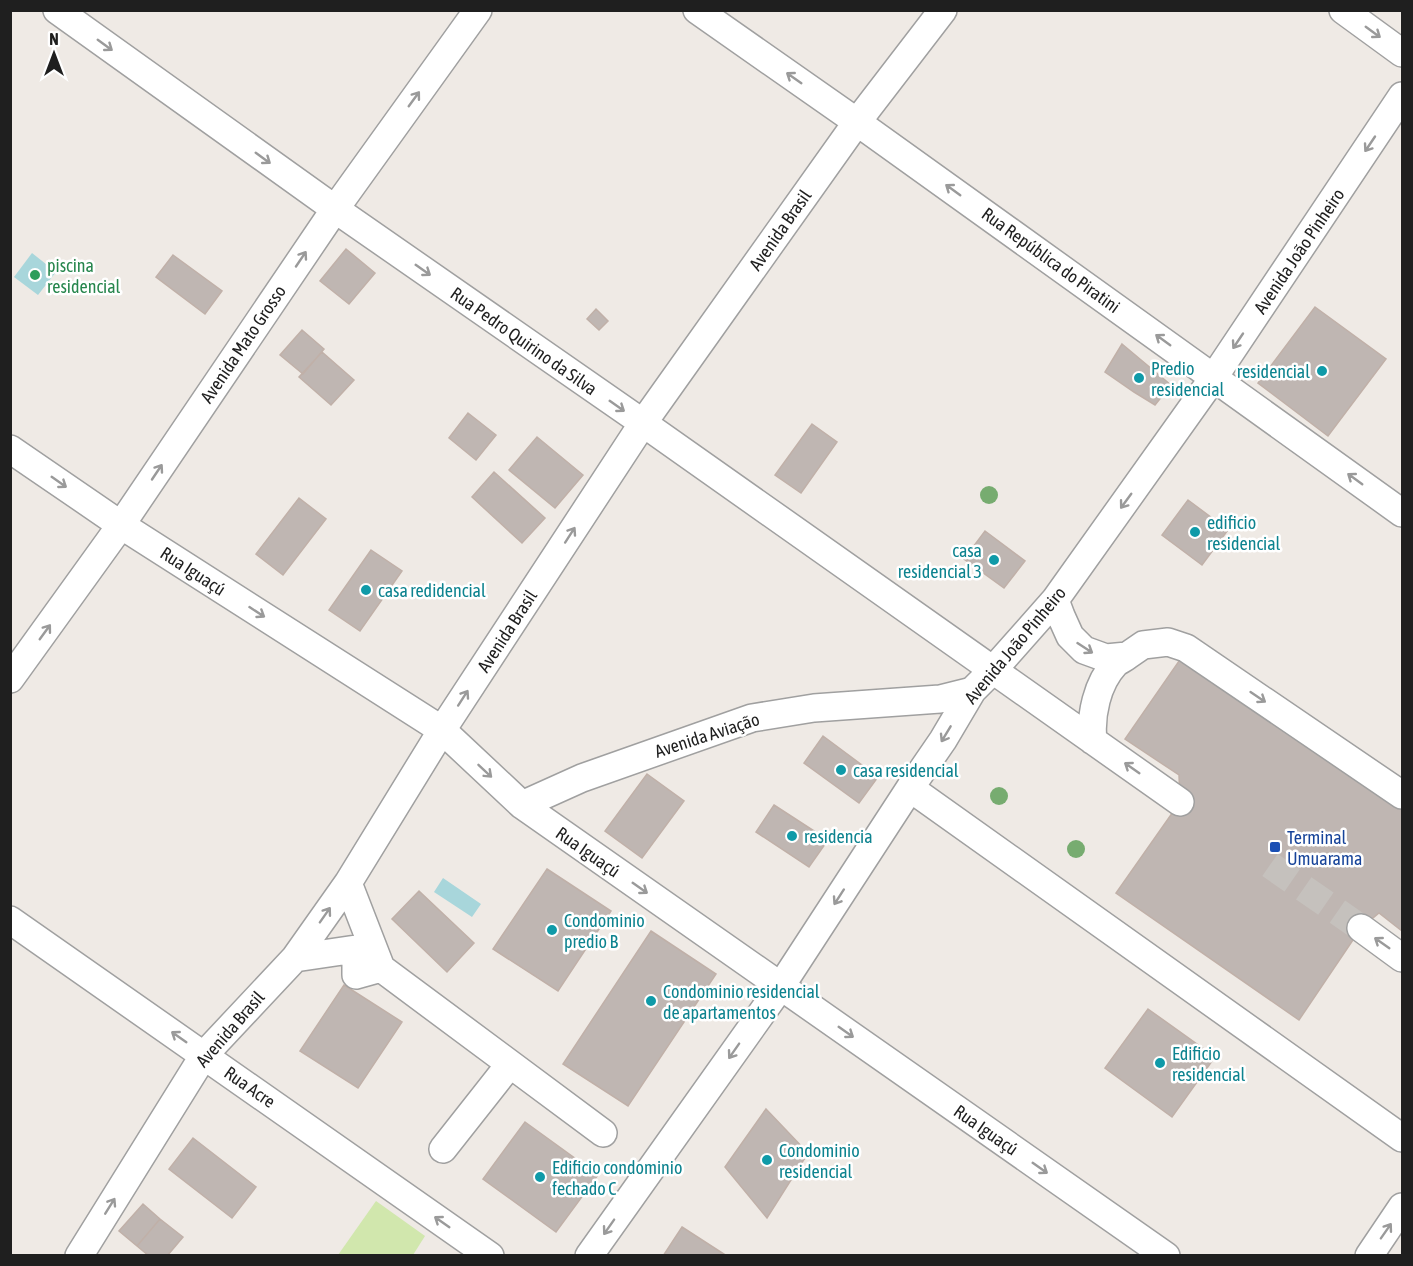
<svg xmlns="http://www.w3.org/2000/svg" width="1413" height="1266" viewBox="0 0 1413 1266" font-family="'Asap Condensed',sans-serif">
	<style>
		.grass { fill: #d1e7ad }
		.water { fill: #a8d6db }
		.building { fill: #bfb6b2; stroke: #c0b0a8; stroke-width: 1.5 }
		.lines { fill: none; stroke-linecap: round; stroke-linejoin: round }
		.minor-tunnel { stroke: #c5c1bd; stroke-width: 27; stroke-dasharray: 27 14; stroke-linecap: butt }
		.minor-casing { stroke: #a0a0a0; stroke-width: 30 }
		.minor { stroke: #fff; stroke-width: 27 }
		.tree { fill: #77ac70 }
		.oneway { stroke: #9a9a9a }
		.leisure-dot { fill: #2e9e5b; stroke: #fff; stroke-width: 2 }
		.culture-dot { fill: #0f9aa8; stroke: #fff; stroke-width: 2 }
		.transit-dot { fill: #1a4fb4; stroke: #fff; stroke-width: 2 }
		.labels { text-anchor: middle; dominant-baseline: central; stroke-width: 5; stroke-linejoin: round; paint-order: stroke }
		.street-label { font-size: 18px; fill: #1f1f1f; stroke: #fff }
		.leisure-label { font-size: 18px; fill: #27864d; stroke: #fff; text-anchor: start }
		.culture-label { font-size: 18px; fill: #0d838f; stroke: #fff; text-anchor: start }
		.transit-label { font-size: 18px; fill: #164399; stroke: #fff; text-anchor: start }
	</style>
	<rect width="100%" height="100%" fill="#efeae5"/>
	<path class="grass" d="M376,1201L425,1236L413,1255H338Z"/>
	<path class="water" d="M32,253L56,272L38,295L14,277Z
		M443,878L481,904L472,917L434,892Z"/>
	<path class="building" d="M346,249L375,273L349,304L320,281Z
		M173,255L222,291L205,314L156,277Z
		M1315,307L1386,359L1328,436L1258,383Z
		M596,309L608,321L599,330L587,319Z
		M302,330L324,349L303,374L280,355Z
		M1122,344L1171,385L1155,405L1134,392L1105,372Z
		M322,352L354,380L331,405L299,377Z
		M468,413L496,435L476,460L449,438Z
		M812,424L837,442L801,493L775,475Z
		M537,437L583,475L555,508L509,470Z
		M494,472L545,518L522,543L472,497Z
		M299,498L326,519L283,575L256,554Z
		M1188,500L1228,530L1202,565L1162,535Z
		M985,531L1025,561L1004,588L964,559Z
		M371,550L402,571L360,631L329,610Z
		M1186,651L1402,798V931L1379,913L1361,928L1299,1020L1116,893L1180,802L1179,775L1125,739Z
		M823,736L878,777L859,803L804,763Z
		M647,774L684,801L642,858L605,831Z
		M774,805L828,840L809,867L756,832Z
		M547,869L611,911L558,991L493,949Z
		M419,891L474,943L447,972L392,919Z
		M651,931L716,974L628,1106L563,1064Z
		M344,985L402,1022L358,1088L300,1051Z
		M1148,1009L1215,1057L1172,1117L1105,1068Z
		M766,1109L808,1153L767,1218L725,1167Z
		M525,1122L598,1175L556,1232L483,1179Z
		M193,1138L256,1187L232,1218L169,1169Z
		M143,1204L160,1219L137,1246L119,1231Z
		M160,1219L183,1237L167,1256H149L137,1246Z
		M682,1227L727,1256H663Z"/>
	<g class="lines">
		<path class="minor-tunnel" d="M1270,865L1361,928"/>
		<defs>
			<path id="minor" d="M57,10L335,209L643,423L1180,802
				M697,10L857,122L1402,513
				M1343,10L1402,53
				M10,449L121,525L442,730L522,805L1166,1256
				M1055,600L1061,616L1070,636L1084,650L1106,658L1127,656L1143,645L1168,642L1186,648L1402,795
				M10,679L121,525L335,209L478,10
				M1093,741C1090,716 1097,683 1115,664C1118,661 1123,659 1127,656
				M910,788L1402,1138
				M522,805L582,778L752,718L814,708L940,699L972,691
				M348,883L381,968L603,1133
				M10,920L490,1256
				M1361,928L1402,958
				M295,958L356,949V975L381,968
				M443,1149L510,1064
				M79,1256L204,1055L295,958L348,883L442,730L643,423L857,122L943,10
				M589,1256L781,986L910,788L943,740L972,691L993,670L1055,600L1214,377L1402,96
				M1369,1256L1402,1207"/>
		</defs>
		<use href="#minor" class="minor-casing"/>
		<use href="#minor" class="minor"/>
	</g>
	<g class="tree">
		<circle cx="989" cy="495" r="9"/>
		<circle cx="999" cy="796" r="9"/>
		<circle cx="1076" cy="849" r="9"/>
	</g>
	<defs><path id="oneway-shaft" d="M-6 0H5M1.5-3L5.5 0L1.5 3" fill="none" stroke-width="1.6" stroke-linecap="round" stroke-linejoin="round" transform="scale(1.5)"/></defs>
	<g class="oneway">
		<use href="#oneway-shaft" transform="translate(1373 32) rotate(36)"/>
		<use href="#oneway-shaft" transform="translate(105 45) rotate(36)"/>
		<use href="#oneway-shaft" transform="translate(794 78) rotate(-145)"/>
		<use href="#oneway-shaft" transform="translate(414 99) rotate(-54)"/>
		<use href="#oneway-shaft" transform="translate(1370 144) rotate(124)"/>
		<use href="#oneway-shaft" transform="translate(263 158) rotate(36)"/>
		<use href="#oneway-shaft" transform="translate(953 190) rotate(-144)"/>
		<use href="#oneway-shaft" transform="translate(301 259) rotate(-56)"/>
		<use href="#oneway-shaft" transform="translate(423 270) rotate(35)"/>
		<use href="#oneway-shaft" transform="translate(1163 340) rotate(-144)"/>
		<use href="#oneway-shaft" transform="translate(1238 341) rotate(124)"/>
		<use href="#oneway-shaft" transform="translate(617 406) rotate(35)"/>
		<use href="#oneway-shaft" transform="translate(157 472) rotate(-56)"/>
		<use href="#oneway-shaft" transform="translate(1355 479) rotate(-144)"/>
		<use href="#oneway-shaft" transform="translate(59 482) rotate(35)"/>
		<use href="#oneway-shaft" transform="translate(1126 501) rotate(126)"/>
		<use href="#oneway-shaft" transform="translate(570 535) rotate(-57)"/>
		<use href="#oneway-shaft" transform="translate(257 612) rotate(33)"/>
		<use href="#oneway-shaft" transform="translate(45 632) rotate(-54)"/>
		<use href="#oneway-shaft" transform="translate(1085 648) rotate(33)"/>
		<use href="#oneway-shaft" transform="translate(1258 697) rotate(34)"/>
		<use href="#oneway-shaft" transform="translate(463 698) rotate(-57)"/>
		<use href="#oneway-shaft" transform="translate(946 734) rotate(121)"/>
		<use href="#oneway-shaft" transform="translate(1132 768) rotate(-145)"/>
		<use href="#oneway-shaft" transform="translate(485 771) rotate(43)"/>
		<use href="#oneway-shaft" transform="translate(640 888) rotate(35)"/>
		<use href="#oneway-shaft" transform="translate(839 897) rotate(123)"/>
		<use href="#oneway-shaft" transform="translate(325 915) rotate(-55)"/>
		<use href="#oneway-shaft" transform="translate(1382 943) rotate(-145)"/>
		<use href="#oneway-shaft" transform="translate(846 1032) rotate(35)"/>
		<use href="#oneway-shaft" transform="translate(179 1037) rotate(-145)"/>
		<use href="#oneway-shaft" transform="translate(734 1051) rotate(125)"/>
		<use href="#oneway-shaft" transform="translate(1040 1168) rotate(35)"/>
		<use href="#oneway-shaft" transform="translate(110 1206) rotate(-58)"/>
		<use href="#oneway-shaft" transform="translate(442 1222) rotate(-145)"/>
		<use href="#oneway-shaft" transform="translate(609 1227) rotate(125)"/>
		<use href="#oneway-shaft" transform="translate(1386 1231) rotate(-55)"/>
	</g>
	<circle class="leisure-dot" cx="35" cy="275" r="6"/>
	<g class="culture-dot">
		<circle cx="1322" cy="371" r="6"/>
		<circle cx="1139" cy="378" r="6"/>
		<circle cx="1195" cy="532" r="6"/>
		<circle cx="994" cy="560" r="6"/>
		<circle cx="366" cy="590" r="6"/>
		<circle cx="841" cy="770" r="6"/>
		<circle cx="792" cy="836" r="6"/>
		<circle cx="552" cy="930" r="6"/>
		<circle cx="651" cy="1001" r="6"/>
		<circle cx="1160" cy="1063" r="6"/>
		<circle cx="767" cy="1160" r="6"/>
		<circle cx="540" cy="1177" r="6"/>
	</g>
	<rect class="transit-dot" x="1269" y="841" width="12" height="12" rx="3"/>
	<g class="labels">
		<g class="street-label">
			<text transform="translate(780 230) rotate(-55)">Avenida Brasil</text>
			<text transform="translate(1299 251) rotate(-56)">Avenida João Pinheiro</text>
			<text transform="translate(1051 260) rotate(36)">Rua República do Piratini</text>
			<text transform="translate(524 341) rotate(35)">Rua Pedro Quirino da Silva</text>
			<text transform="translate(243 344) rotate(-56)">Avenida Mato Grosso</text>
			<text transform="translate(193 571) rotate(33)">Rua Iguaçú</text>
			<text transform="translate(507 631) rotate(-57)">Avenida Brasil</text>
			<text transform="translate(1015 645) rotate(-50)">Avenida João Pinheiro</text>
			<text transform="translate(707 735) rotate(-18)">Avenida Aviação</text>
			<text transform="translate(588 852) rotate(35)">Rua Iguaçú</text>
			<text transform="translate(230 1029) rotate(-49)">Avenida Brasil</text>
			<text transform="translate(250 1087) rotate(35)">Rua Acre</text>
			<text transform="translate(986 1130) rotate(35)">Rua Iguaçú</text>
		</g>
		<g class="leisure-label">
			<text x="47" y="265">piscina<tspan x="47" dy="21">residencial</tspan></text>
		</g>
		<g class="culture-label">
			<text x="1151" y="368">Predio<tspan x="1151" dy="21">residencial</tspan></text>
			<text x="1310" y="371" text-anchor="end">residencial</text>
			<text x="1207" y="522">edificio<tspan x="1207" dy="21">residencial</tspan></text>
			<text x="982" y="550" text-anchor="end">casa<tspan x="982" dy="21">residencial 3</tspan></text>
			<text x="378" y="590">casa redidencial</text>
			<text x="853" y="770">casa residencial</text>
			<text x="804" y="836">residencia</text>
			<text x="564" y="920">Condominio<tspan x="564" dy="21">predio B</tspan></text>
			<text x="663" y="991">Condominio residencial<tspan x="663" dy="21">de apartamentos</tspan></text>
			<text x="1172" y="1053">Edificio<tspan x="1172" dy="21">residencial</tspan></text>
			<text x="779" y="1150">Condominio<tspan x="779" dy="21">residencial</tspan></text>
			<text x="552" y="1167">Edificio condominio<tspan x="552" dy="21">fechado C</tspan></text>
		</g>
		<g class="transit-label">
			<text x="1287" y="837">Terminal<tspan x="1287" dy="21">Umuarama</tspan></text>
		</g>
	</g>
	<rect width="1413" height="1266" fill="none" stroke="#1f1f1f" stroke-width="24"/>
	<g transform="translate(54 54)" stroke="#ffffff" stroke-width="4.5" paint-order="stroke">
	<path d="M0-4.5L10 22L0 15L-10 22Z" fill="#1f1f1f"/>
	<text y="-9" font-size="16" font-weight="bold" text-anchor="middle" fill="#1f1f1f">N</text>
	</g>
</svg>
